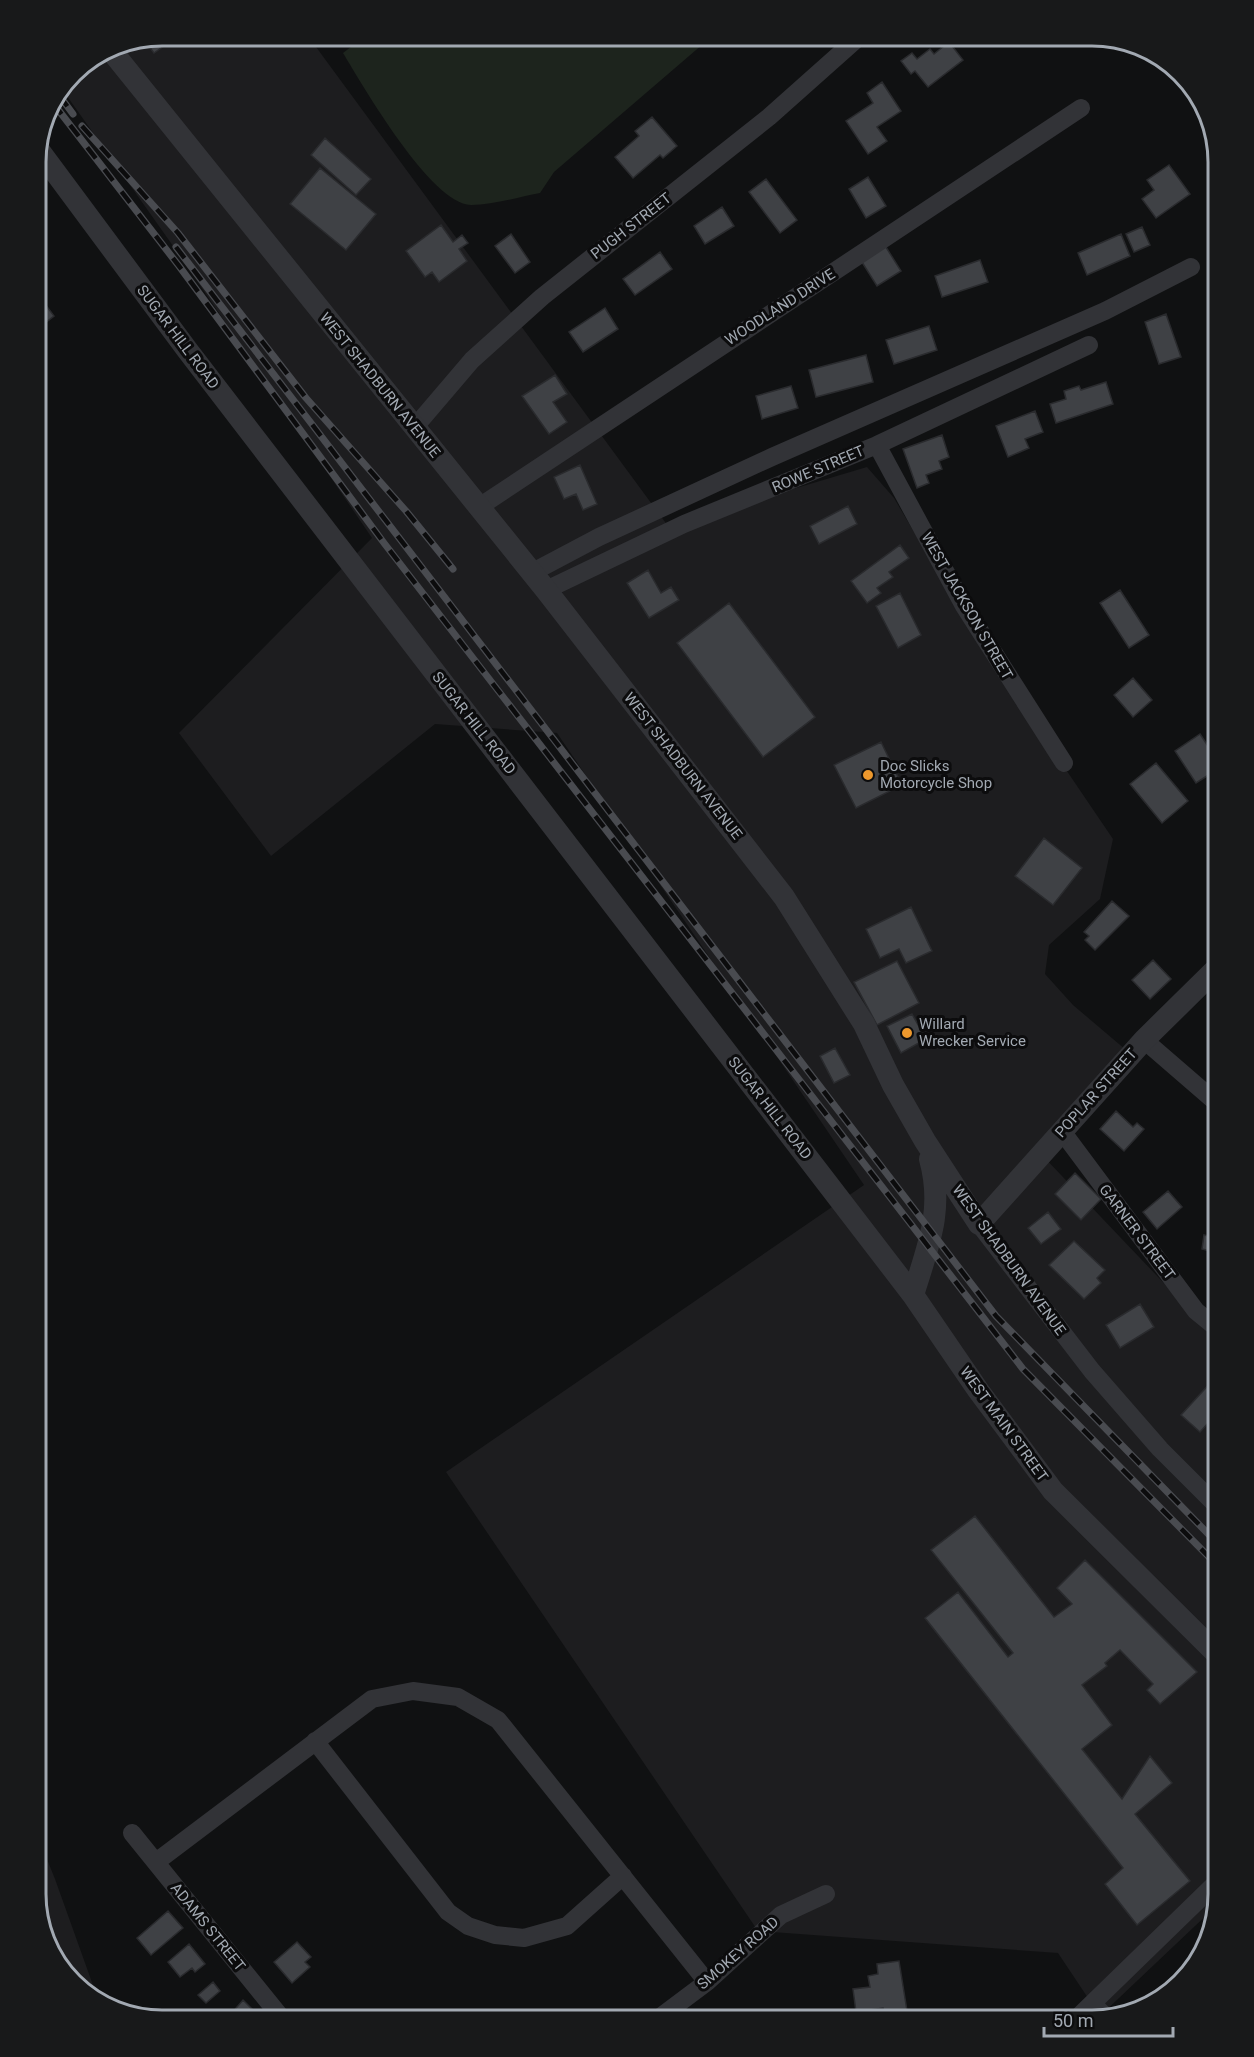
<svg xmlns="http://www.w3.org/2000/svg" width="1254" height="2057" viewBox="0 0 1254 2057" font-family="Roboto,sans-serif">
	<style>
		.built { fill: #1d1d1f }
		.green { fill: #1d241d }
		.building { fill: #3f4145; stroke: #2a2b2e; stroke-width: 1.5 }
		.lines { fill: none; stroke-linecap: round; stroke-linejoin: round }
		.minor { stroke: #323337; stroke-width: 18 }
		.tertiary { stroke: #323337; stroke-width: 22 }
		.rail-casing { stroke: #494b50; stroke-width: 7 }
		.rail { stroke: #0c0c0d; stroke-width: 4.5; stroke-dasharray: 14; stroke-linecap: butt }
		.poi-dot { fill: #ed982d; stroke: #0c0c0d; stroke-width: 2 }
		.labels { text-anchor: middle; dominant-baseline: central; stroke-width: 6; stroke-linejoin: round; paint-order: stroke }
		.street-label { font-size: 15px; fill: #a2a9b2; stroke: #0c0c0d }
		.poi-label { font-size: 15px; fill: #a2a9b2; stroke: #0c0c0d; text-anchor: start }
		.rim { fill: none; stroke: #a2a9b2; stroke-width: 3 }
	</style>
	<rect width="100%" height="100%" fill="#101112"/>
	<path class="built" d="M163,36H308L668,526L867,467L894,498L974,634L1113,839L1100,899L1049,945L1045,974L1073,1005L1126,1050L1042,1155L1218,1340V1895L1214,1908L1100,2016L1058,1953L758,1931L446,1472L864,1185L557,733L435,724L271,856L179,733L372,538L178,253L62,89L73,73L114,46Z
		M36,1832L55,1879L99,2002L93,2000L49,1951L36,1894Z"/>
	<path class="green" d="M365,36H697L703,44L554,172L540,193C518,197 493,205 471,205C431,204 363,86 343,53Z"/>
	<path class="building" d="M163,36H171L166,40L168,43L154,53L144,40Z
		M949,42L963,60L928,87L915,71L911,74L901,61L912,53L917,59L930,49L934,54Z
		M882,82L901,111L877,127L887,141L868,154L846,121L873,103L867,93Z
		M652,117L677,146L663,158L660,155L633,178L615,157L639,136L635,131Z
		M325,138L371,179L356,195L311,155Z
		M1169,165L1190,194L1156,218L1142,199L1154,190L1147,180Z
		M320,168L376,214L346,250L290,204Z
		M868,177L886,206L866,218L849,189Z
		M766,179L797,220L780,233L749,192Z
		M722,207L734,226L705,244L694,226Z
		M441,225L453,242L462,235L468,243L459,249L467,261L439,282L432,272L425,277L406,251Z
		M1142,227L1150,245L1134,252L1126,234Z
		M511,234L530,262L515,273L495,246Z
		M1121,234L1130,256L1087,275L1078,253Z
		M884,244L901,271L877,286L860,259Z
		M660,252L672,269L635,295L623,279Z
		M980,260L988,282L942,297L935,276Z
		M36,292L54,316L36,330Z
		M605,308L618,329L583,352L569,332Z
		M1166,314L1181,357L1159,364L1145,322Z
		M929,326L937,350L894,364L886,340Z
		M866,355L873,382L816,397L809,370Z
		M555,375L567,394L553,402L567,422L549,434L522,396Z
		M1106,382L1113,404L1056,423L1050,404L1066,399L1064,391L1079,386L1081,390Z
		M791,386L798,408L762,419L756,396Z
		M1035,411L1043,432L1025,439L1029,448L1008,457L996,426Z
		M942,435L949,457L939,461L942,469L926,475L929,483L917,488L903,449Z
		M580,465L597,504L583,510L576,494L564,499L554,477Z
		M848,506L857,524L819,544L810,526Z
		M900,545L909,558L889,572L893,577L877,588L881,593L867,603L851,581Z
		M648,570L661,593L671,587L679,600L649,618L627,583Z
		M1120,590L1149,635L1129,648L1100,603Z
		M900,593L921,635L898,648L876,606Z
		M729,603L815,717L763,757L677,643Z
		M1133,678L1152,700L1133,717L1114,695Z
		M1200,734L1218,761V769L1196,783L1175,751Z
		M881,742L902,785L856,808L834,765Z
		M1156,763L1188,801L1162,823L1130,784Z
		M1044,838L1082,868L1053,905L1015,876Z
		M1112,901L1129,916L1095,950L1085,940L1089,936L1084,932Z
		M911,907L932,951L906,963L899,949L880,958L866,929Z
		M1153,960L1171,979L1150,999L1132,980Z
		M897,961L919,1003L877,1025L854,982Z
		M912,1014L926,1039L901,1053L887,1026Z
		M835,1048L850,1075L834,1083L820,1056Z
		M1116,1111L1133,1127L1137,1123L1144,1129L1124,1151L1100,1129Z
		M1075,1173L1101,1199L1081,1220L1055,1194Z
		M1168,1191L1182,1207L1157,1229L1143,1212Z
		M1048,1212L1061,1229L1041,1244L1028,1228Z
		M1204,1235L1218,1238V1253L1202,1249Z
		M1074,1241L1105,1270L1097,1278L1101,1283L1084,1299L1049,1265Z
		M1140,1304L1154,1327L1120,1348L1106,1325Z
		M1213,1380L1218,1384V1412L1200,1432L1181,1415Z
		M975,1516L1054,1617L1072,1604L1057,1588L1085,1560L1197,1672L1160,1704L1147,1690L1153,1684L1120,1650L1105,1663L1107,1666L1082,1685L1112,1725L1082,1749L1122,1799L1150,1756L1172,1783L1135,1814L1190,1881L1137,1925L1105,1884L1123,1868L925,1618L958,1592L1008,1657L1013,1653L931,1550Z
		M168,1911L183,1928L151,1955L137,1938Z
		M297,1942L311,1957L305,1962L310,1967L292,1983L274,1962Z
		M189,1944L205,1964L195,1972L192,1968L180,1977L168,1962Z
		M899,1961L908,2017L885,2020L883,2008L856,2012L853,1989L870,1987L868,1976L878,1974L877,1964Z
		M1183,1967L1189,1971L1179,1980L1175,1977Z
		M1172,1979L1176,1983L1156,2000L1154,1998Z
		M213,1982L220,1991L206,2003L198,1995Z
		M243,2000L257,2014L249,2021H225Z
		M369,2010L377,2021H356Z"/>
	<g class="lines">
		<path class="minor" d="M414,428L472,360L542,297L769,117L860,36
			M877,445L964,606L1064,763
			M479,507L1081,108
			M531,573L599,537L772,457L1105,311L1191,267
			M546,590L684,524L877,445L1089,345
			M1144,1040L1218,1104
			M1061,1130L1196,1311L1218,1329
			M979,1224L1092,1371L1160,1449L1218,1507
			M315,1741L448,1912L468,1926L495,1935L524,1938L567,1926L623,1876
			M132,1833L284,2021
			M156,1862L372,1699L413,1691L458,1697L498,1720L707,1982
			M1093,2004L1106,2017
			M655,2021L707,1982L781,1915L826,1894
			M1074,2021L1218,1881"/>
		<path class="tertiary" d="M110,49L546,590L784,897L864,1024L893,1085L925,1141L979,1224L1144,1040L1218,967
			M38,149L188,351L913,1295L978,1390L1053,1491L1218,1655
			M913,1295C928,1246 944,1210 930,1159"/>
		<defs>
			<path id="rail" d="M59,95L73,114
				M53,103L179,266L384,543L1023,1369L1218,1566
				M82,126L178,233L306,398L406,511L453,569
				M176,247L996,1316L1218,1544"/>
		</defs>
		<use href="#rail" class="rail-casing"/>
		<use href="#rail" class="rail"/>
	</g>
	<g class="poi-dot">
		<circle cx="868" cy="775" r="6"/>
		<circle cx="907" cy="1033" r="6"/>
	</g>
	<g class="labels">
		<g class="street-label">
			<text transform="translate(631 226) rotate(-38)">PUGH STREET</text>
			<text transform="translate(780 307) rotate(-33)">WOODLAND DRIVE</text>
			<text transform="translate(178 337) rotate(53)">SUGAR HILL ROAD</text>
			<text transform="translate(380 385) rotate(51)">WEST SHADBURN AVENUE</text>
			<text transform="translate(818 469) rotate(-23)">ROWE STREET</text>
			<text transform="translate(967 606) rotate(60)">WEST JACKSON STREET</text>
			<text transform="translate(474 723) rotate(52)">SUGAR HILL ROAD</text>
			<text transform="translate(683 766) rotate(52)">WEST SHADBURN AVENUE</text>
			<text transform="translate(1096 1093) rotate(-48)">POPLAR STREET</text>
			<text transform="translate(770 1108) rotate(52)">SUGAR HILL ROAD</text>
			<text transform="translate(1137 1232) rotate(53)">GARNER STREET</text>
			<text transform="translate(1009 1260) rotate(54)">WEST SHADBURN AVENUE</text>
			<text transform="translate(1004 1424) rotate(54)">WEST MAIN STREET</text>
			<text transform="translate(208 1927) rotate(51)">ADAMS STREET</text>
			<text transform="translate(738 1953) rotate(-41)">SMOKEY ROAD</text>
		</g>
		<g class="poi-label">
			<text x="880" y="766">Doc Slicks<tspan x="880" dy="17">Motorcycle Shop</tspan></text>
			<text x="919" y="1024">Willard<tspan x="919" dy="17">Wrecker Service</tspan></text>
		</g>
	</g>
	<path d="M0 0H1254V2057H0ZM162 46H1092A116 116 0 0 1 1208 162V1894A116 116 0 0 1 1092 2010H162A116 116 0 0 1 46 1894V162A116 116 0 0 1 162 46Z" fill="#18191a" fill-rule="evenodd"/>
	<path class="rim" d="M162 46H1092A116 116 0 0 1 1208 162V1894A116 116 0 0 1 1092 2010H162A116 116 0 0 1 46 1894V162A116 116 0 0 1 162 46Z"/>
	<path d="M1044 2027v9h129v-9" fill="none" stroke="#a2a9b2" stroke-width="3"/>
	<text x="1053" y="2027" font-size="18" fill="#a2a9b2" stroke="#0c0c0d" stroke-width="4.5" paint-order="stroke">50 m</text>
</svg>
